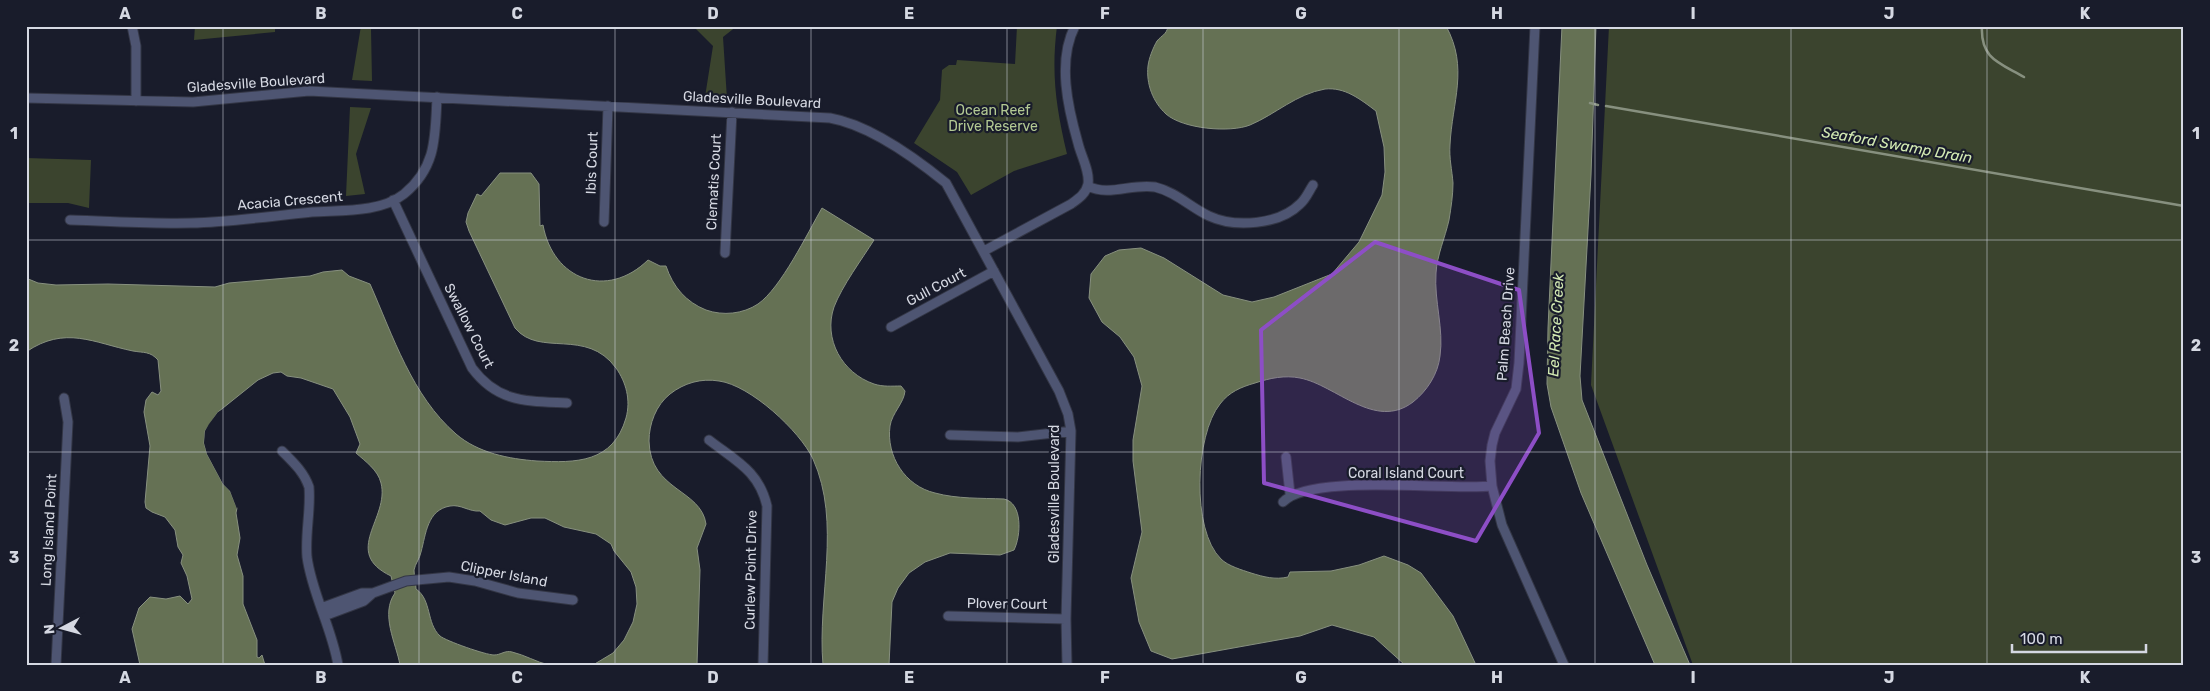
<svg xmlns="http://www.w3.org/2000/svg" width="2210" height="691" viewBox="0 0 2210 691" font-family="Rubik,sans-serif">
	<style>
		.green { fill: #3b442e }
		.water { fill: #657154; stroke: #87907f }
		.pier { fill: #191c2b }
		.lines { fill: none; stroke-linecap: round; stroke-linejoin: round }
		.stream { stroke: #87907f; stroke-width: 2.5 }
		.minor-casing { stroke: #333645; stroke-width: 11 }
		.minor { stroke: #4e5572; stroke-width: 9 }
		.marked { fill: #8d4ec6; fill-opacity: 0.2; stroke: #8d4ec6; stroke-width: 4; stroke-linejoin: round }
		.grid { fill: none; stroke: #d5d8e2; stroke-width: 1; stroke-opacity: 0.55 }
		.labels { text-anchor: middle; dominant-baseline: central; stroke-width: 4.5; stroke-linejoin: round; paint-order: stroke }
		.street-label { font-size: 14px; fill: #d5d8e2; stroke: #191c2b }
		.park-label { font-size: 14px; fill: #b3c993; stroke: #191c2b }
		.water-label { font-size: 15px; font-style: italic; fill: #d4ebb4; stroke: #191c2b }
		.neatline { fill: none; stroke: #d5d8e2; stroke-width: 2 }
		.grid-label { font-size: 16px; text-anchor: middle; font-weight: bold; fill: #d5d8e2 }
	</style>
	<rect width="100%" height="100%" fill="#191c2b"/>
	<path class="green" d="M195,26H275V32L194,40Z
		M361,26H374L371,29L372,81L352,80Z
		M693,26H737L723,37L727,99L705,97L713,46Z
		M1017,26H1057C1051,74 1056,107 1067,154L1014,171L971,195L957,172L914,143L940,100L942,70L949,65H956L957,60L1015,64Z
		M1609,26H2184V665H1693L1591,385Z
		M350,107L371,108L356,154L365,194L346,196Z
		M26,158L91,160L89,208L68,203H26Z"/>
	<path class="water" d="M1446,26C1469,68 1452,102 1450,145C1449,158 1452,170 1453,183C1453,195 1451,208 1449,220C1445,238 1437,255 1436,273C1434,301 1444,329 1440,356C1438,374 1427,391 1413,402C1375,431 1336,385 1300,378C1285,375 1270,378 1255,383C1241,387 1229,392 1220,404C1195,435 1191,530 1221,559C1228,566 1242,570 1251,573C1264,577 1275,580 1288,577L1290,572L1331,571L1359,565L1384,556L1408,565L1421,573L1453,616L1476,665H1405L1374,637L1332,625L1300,636L1172,659L1151,651L1139,622L1131,578L1142,532L1133,461V440L1142,386L1134,357L1120,337L1102,322L1089,298L1091,274L1105,256L1119,250L1141,248L1164,258L1223,295L1252,302L1274,297L1332,274L1359,242L1382,195L1385,172L1384,147L1376,111C1360,99 1345,87 1325,89C1296,94 1276,114 1250,125C1230,133 1183,129 1166,114C1153,102 1146,84 1148,66C1149,58 1153,48 1157,41C1162,35 1166,35 1168,27L1172,26Z
		M1562,26H1596L1591,175L1580,376L1582,400L1647,565L1690,665H1655L1581,493L1551,407L1547,384L1548,328Z
		M500,173H531L539,184L540,226L543,225C553,280 607,300 648,260L660,266H666C673,287 686,302 706,310C723,316 743,314 758,304C781,288 807,234 822,208L874,240C862,259 842,286 834,307C823,339 842,373 874,384C883,387 892,386 901,386L905,391C904,403 892,413 890,426C886,456 905,486 935,493C957,499 981,498 1004,499C1023,503 1021,536 1014,550L1000,555L950,553L925,562L909,573L898,588L892,602L889,665H823C817,597 842,523 813,459C800,431 750,385 719,381C701,378 684,383 670,394C656,405 649,424 649,441C650,491 701,489 706,524L697,548L700,570L697,665H593L613,653L624,640L633,622L637,604L636,587L631,572L614,551L611,544L596,534L564,527L545,518H531L505,525L491,520L480,511C469,512 461,504 450,506C427,510 426,534 421,552C420,558 415,564 414,570C414,576 416,583 416,589C432,600 426,623 440,636C446,641 486,655 494,655C501,655 505,650 512,652C525,655 536,662 549,665H400C396,643 380,614 395,593L391,576C341,552 390,518 381,483C378,470 365,461 356,453L360,444L350,417L333,389L301,378L287,376L281,372L273,373L258,380L218,412L205,431L204,443L207,454L223,484L230,491L237,508L236,513L240,538L237,555L243,576V604L257,640V657L259,658L262,655L265,665H140L132,629L139,608L150,597L166,599L180,596L188,604L192,599L187,576L181,563L183,555L178,547L175,530L165,517L152,512L146,508L145,502L150,446L144,412L146,400L152,392L158,395L161,391L158,360C150,351 144,353 133,351C94,343 65,325 26,352V278L38,283L56,285L108,284L215,287L229,283L310,276L323,272L342,270L349,276L370,284C393,336 412,396 456,434C478,453 509,459 537,461C576,463 613,463 626,418C631,400 626,382 616,368C586,327 540,358 515,328L469,231L466,222L468,213L477,194L481,196Z"/>
	<path class="pier" d="M230,407L219,414L211,424L206,438L211,457L237,502L238,506L237,509L230,491L223,484L207,454L204,443L205,431L209,424L218,412Z"/>
	<g class="lines">
		<path class="stream" d="M1982,26C1980,59 2000,63 2024,77
			M1590,103L1598,105
			M1606,106L2184,206"/>
		<defs>
			<path id="minor" d="M132,26L136,46V101
				M1535,26L1519,363L1516,389L1495,433L1492,445L1490,461L1492,486L1502,525L1564,665
				M26,98L193,102L309,91L830,118C870,125 914,157 946,183L1059,391L1068,414L1071,431L1066,619L1067,665
				M1088,186C1109,197 1132,183 1155,187C1176,192 1190,207 1209,216C1235,228 1279,225 1300,204C1306,199 1309,191 1313,185
				M393,200L472,368C498,403 527,401 567,403
				M70,220C110,221 151,224 191,223C232,222 272,216 312,212C341,210 380,213 404,194C437,167 435,136 437,97
				M604,222L608,106
				M984,251L1071,204C1078,199 1086,194 1088,184C1090,171 1081,156 1078,143C1068,108 1057,61 1075,26
				M725,253L732,112
				M891,327L994,271
				M950,435L1018,437L1071,431
				M709,440C736,461 759,471 767,506L763,665
				M282,451C293,462 304,472 309,487C311,510 305,533 307,557C312,594 332,628 338,665
				M1286,457L1290,494
				M1283,502C1310,473 1449,491 1492,486
				M321,608L362,593H373L406,581L449,577L475,581L518,593L573,600
				M324,616L364,601L373,593
				M948,616L1066,619
				M56,665L68,422L64,398"/>
		</defs>
		<use href="#minor" class="minor-casing"/>
		<use href="#minor" class="minor"/>
	</g>
	<path class="marked" d="M1375,242L1519,290L1539,433L1476,541L1264,483L1261,330Z"/>
	<path class="grid" d="M223,26V665M419,26V665M615,26V665M811,26V665M1007,26V665M1203,26V665M1399,26V665M1595,26V665M1791,26V665M1987,26V665M26,240H2184M26,452H2184"/>
	<g class="labels">
		<g class="street-label">
			<text transform="translate(256 83) rotate(-4)">Gladesville Boulevard</text>
			<text transform="translate(752 100) rotate(3)">Gladesville Boulevard</text>
			<text transform="translate(592 163) rotate(-88)">Ibis Court</text>
			<text transform="translate(714 182) rotate(-87)">Clematis Court</text>
			<text transform="translate(290 201) rotate(-5)">Acacia Crescent</text>
			<text transform="translate(936 287) rotate(-28)">Gull Court</text>
			<text transform="translate(1506 324) rotate(-86)">Palm Beach Drive</text>
			<text transform="translate(469 326) rotate(63)">Swallow Court</text>
			<text x="1406" y="473">Coral Island Court</text>
			<text transform="translate(1054 494) rotate(-90)">Gladesville Boulevard</text>
			<text transform="translate(49 530) rotate(-87)">Long Island Point</text>
			<text transform="translate(751 570) rotate(-89)">Curlew Point Drive</text>
			<text transform="translate(504 574) rotate(11)">Clipper Island</text>
			<text transform="translate(1007 604) rotate(1)">Plover Court</text>
		</g>
		<g class="park-label">
			<text x="993" y="110">Ocean Reef<tspan x="993" dy="16">Drive Reserve</tspan></text>
		</g>
		<g class="water-label">
			<text transform="translate(1897 145) rotate(10)">Seaford Swamp Drain</text>
			<text transform="translate(1556 325) rotate(-87)">Eel Race Creek</text>
		</g>
	</g>
	<rect width="2210" height="691" fill="none" stroke="#191c2b" stroke-width="55"/>
	<g transform="translate(62 628) rotate(264)" stroke="#191c2b" stroke-width="4" paint-order="stroke">
	<path d="M0-4L9 19L0 12L-9 19Z" fill="#d5d8e2"/>
	<text y="-8" font-size="14" font-weight="bold" text-anchor="middle" fill="#d5d8e2">N</text>
	</g>
	<path d="M2012 644v8h134v-8" fill="none" stroke="#d5d8e2" stroke-width="2.5"/>
	<text x="2020" y="644" font-size="15" fill="#d5d8e2" stroke="#191c2b" stroke-width="4" paint-order="stroke">100 m</text>
	<rect x="28" y="28" width="2154" height="636" class="neatline"/>
	<g class="grid-label">
		<text x="125" y="19">A</text>
		<text x="321" y="19">B</text>
		<text x="517" y="19">C</text>
		<text x="713" y="19">D</text>
		<text x="909" y="19">E</text>
		<text x="1105" y="19">F</text>
		<text x="1301" y="19">G</text>
		<text x="1497" y="19">H</text>
		<text x="1693" y="19">I</text>
		<text x="1889" y="19">J</text>
		<text x="2085" y="19">K</text>
		<text x="14" y="139">1</text>
		<text x="2196" y="139">1</text>
		<text x="14" y="351">2</text>
		<text x="2196" y="351">2</text>
		<text x="14" y="563">3</text>
		<text x="2196" y="563">3</text>
		<text x="125" y="683">A</text>
		<text x="321" y="683">B</text>
		<text x="517" y="683">C</text>
		<text x="713" y="683">D</text>
		<text x="909" y="683">E</text>
		<text x="1105" y="683">F</text>
		<text x="1301" y="683">G</text>
		<text x="1497" y="683">H</text>
		<text x="1693" y="683">I</text>
		<text x="1889" y="683">J</text>
		<text x="2085" y="683">K</text>
	</g>
</svg>
